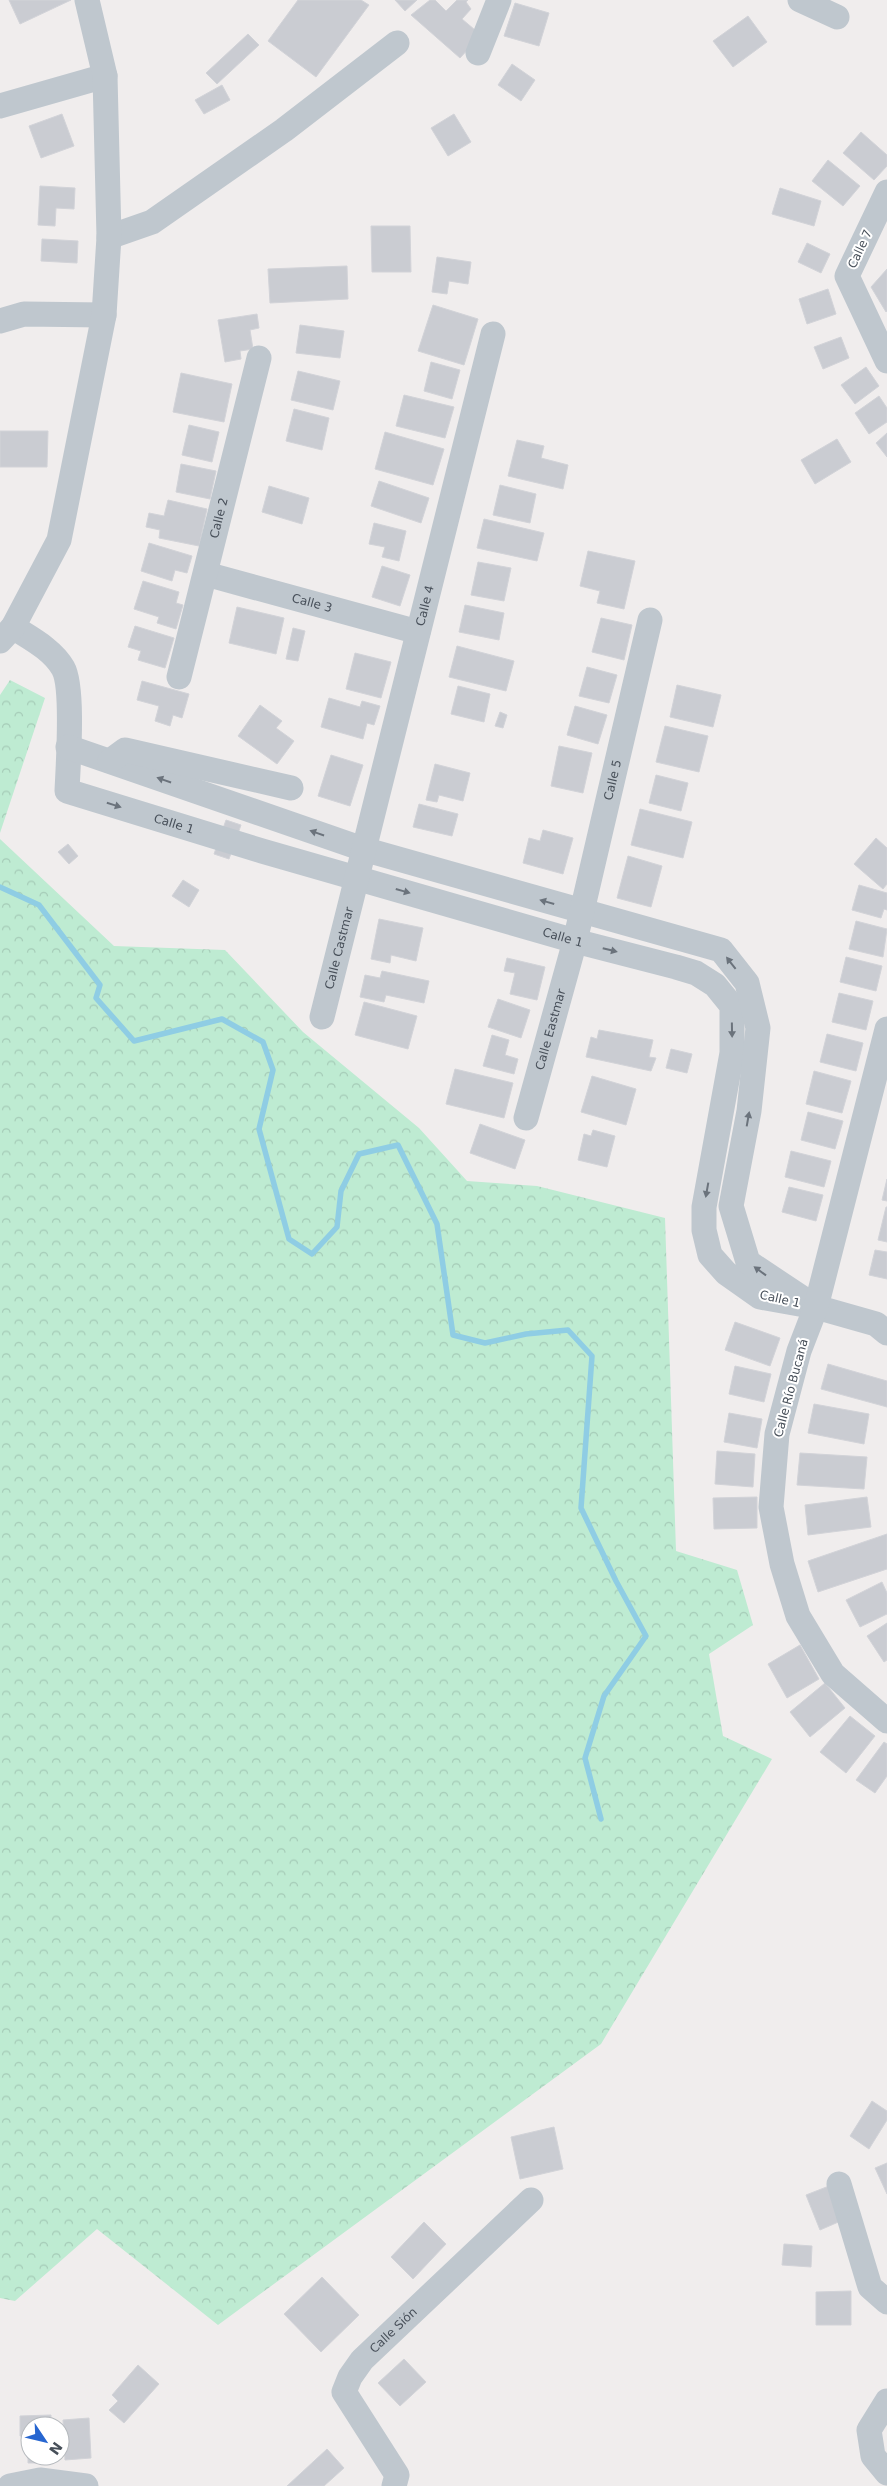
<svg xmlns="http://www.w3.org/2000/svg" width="887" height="2486" viewBox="0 0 887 2486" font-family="'DejaVu Sans',sans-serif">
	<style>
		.forest { fill: url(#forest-crowns) }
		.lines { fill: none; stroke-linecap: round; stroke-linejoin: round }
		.stream { stroke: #8fcde4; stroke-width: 5.5 }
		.building { fill: #caccd2; stroke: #d2d3d8 }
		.minor { stroke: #bfc7ce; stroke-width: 25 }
		.oneway { fill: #6b737c }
		.labels { text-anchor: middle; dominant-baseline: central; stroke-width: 4; stroke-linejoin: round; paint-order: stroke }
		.street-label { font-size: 12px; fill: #474f59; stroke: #fff }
	</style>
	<defs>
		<pattern id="forest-crowns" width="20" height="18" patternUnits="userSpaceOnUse" patternTransform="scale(1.25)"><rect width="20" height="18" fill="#beebd2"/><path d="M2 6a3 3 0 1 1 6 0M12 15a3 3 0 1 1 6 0" fill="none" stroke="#a5cbb7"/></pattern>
	</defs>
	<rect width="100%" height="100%" fill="#f0eded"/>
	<path class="forest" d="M10,680L45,698L0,833V695Z
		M0,839L114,946L225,950L303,1032L419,1128L467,1181L537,1186L665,1218L676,1551L737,1570L753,1625L709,1654L723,1736L772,1759L601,2044L218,2325L97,2229L15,2301L0,2298Z"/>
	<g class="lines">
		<path class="stream" d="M0,887L39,905L100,985L96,998L134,1041L222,1019L263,1042L273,1070L259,1129L289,1239L312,1254L337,1227L341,1191L359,1154L398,1145L437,1224L453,1335L485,1343L526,1334L568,1330L592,1356L581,1508L616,1581L646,1636L604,1696L585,1758L601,1819"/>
	</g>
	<path class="building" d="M9,0H71L20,24Z
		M298,0H361L369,5L316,77L268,41Z
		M395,0H417L405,11Z
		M430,0H435L446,11L457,0H468L466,2L471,9L462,19L481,35L460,58L411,15Z
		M515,3L549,13L539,46L504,36Z
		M748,16L767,42L733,67L713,41Z
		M248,34L259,45L217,84L206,73Z
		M512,64L535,80L521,101L498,85Z
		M222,85L230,100L204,114L195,100Z
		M62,114L74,146L41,158L29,126Z
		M454,114L471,142L448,156L431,128Z
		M861,132L887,155V166L874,180L843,153Z
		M828,160L860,186L843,206L812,181Z
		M40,186L75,188L74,209L56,208L55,226L38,225Z
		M780,188L821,201L814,226L772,214Z
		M371,226H410L411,272H372Z
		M42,239L78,241L77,263L41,261Z
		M807,243L830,254L821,273L798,262Z
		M437,257L471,262L468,284L449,281L447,294L432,292Z
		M347,266L348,299L270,303L268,269Z
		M887,269V311L886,312L871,287Z
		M828,289L836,314L807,324L799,299Z
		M433,305L478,319L464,365L418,351Z
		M257,314L259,328L250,330L253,349L240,351L241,359L225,362L218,320Z
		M300,325L344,331L340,358L296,353Z
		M841,337L849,358L823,369L814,347Z
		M431,362L460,370L452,399L424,391Z
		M866,367L879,386L855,404L841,385Z
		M298,371L340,381L333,410L291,400Z
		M181,373L232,384L224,422L173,412Z
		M404,395L454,407L445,438L396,426Z
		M879,396L887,408V422L869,434L855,413Z
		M294,409L329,418L322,450L286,441Z
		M189,425L219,432L212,462L182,455Z
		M0,431H48L47,467H0Z
		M385,432L444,449L433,485L375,469Z
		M887,433V457L876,443Z
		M837,439L851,462L815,484L801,460Z
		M517,440L544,446L541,458L568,465L563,489L508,476Z
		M181,464L216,471L210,499L176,492Z
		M379,481L429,498L421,523L371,506Z
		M500,485L536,494L530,523L493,515Z
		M269,486L309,498L302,524L262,512Z
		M168,500L207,509L199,546L159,538L160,530L146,527L149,513L164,516Z
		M484,519L544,533L537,561L477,548Z
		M374,523L406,531L399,561L382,557L385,547L369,544Z
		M149,543L192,556L187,573L175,570L172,581L141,571Z
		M588,551L635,561L624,609L597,603L600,591L580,586Z
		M478,562L511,568L504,601L471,595Z
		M382,566L410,575L400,606L372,597Z
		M143,581L179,592L176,603L183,605L176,629L157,623L159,617L134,609Z
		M465,605L504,613L499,640L459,632Z
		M237,607L284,618L276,654L229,643Z
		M601,618L632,625L624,660L592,652Z
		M135,626L174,638L165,668L138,660L141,651L128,647Z
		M293,628L305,631L298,661L286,659Z
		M457,646L514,661L506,691L449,677Z
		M355,653L391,662L381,698L346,689Z
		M587,667L617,675L609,703L579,696Z
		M142,681L189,694L182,718L173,715L170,726L155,721L159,706L137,700Z
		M677,685L721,695L713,727L670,717Z
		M458,686L490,694L484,722L451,714Z
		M329,698L360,707L362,701L380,706L374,725L367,723L363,739L321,727Z
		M260,705L282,721L276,728L294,741L277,764L238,736Z
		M575,706L607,715L598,744L567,735Z
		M500,712L507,715L503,728L495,726Z
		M665,726L708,736L699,772L656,762Z
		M559,746L592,753L583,793L551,786Z
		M331,755L363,765L350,806L318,796Z
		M435,764L470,773L463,801L439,795L437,802L426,800Z
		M656,775L688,783L681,811L649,803Z
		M419,804L458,814L452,836L413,827Z
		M640,809L692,822L683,858L631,845Z
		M226,820L241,825L229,859L214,854Z
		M543,830L573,838L563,874L523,863L529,838L540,841Z
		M876,838L887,848V884L883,889L854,864Z
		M68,844L78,856L69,864L58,852Z
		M628,856L662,866L651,907L617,898Z
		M183,880L199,890L189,907L172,896Z
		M859,885L887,893V910L884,909L881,918L852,910Z
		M379,919L423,928L416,961L391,955L390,963L371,959Z
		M856,921L887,929L883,957L849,949Z
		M846,957L882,966L876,991L840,982Z
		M507,958L545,967L537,1000L510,994L515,973L504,971Z
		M382,971L429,981L424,1003L386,995L384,1002L360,997L365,975L380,978Z
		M839,993L873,1001L866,1030L832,1022Z
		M498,999L530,1010L521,1038L488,1027Z
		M364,1002L417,1016L408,1049L355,1035Z
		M599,1030L653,1040L649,1057L656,1058L651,1071L586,1057L591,1037L597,1039Z
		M827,1034L863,1043L856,1071L820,1062Z
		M492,1035L509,1040L505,1055L518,1059L514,1074L483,1066Z
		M671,1049L692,1054L687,1073L666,1068Z
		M455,1069L513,1083L504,1118L446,1104Z
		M814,1071L851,1081L842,1113L806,1104Z
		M592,1076L636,1089L626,1125L581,1112Z
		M808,1112L843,1121L835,1149L801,1140Z
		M480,1124L525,1140L515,1169L470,1153Z
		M593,1130L615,1136L607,1167L578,1160L584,1134L591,1136Z
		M791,1151L831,1161L824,1187L785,1177Z
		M887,1179V1201L882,1200Z
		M789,1187L823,1195L816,1221L782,1212Z
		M886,1207H887V1242L878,1240Z
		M875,1250L887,1252V1279L869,1275Z
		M735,1322L780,1338L770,1366L725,1350Z
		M828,1364L887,1381V1407L821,1389Z
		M735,1366L771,1374L764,1402L729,1394Z
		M814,1404L869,1414L864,1444L808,1433Z
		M729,1413L762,1419L757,1448L724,1442Z
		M717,1451L755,1454L753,1487L715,1484Z
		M800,1453L867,1457L864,1489L797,1485Z
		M757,1497V1528L714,1529L713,1498Z
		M867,1497L871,1527L808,1535L805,1505Z
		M887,1534V1569L818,1592L808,1561Z
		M882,1582L887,1593V1614L860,1627L846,1600Z
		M887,1623V1660L884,1662L867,1636Z
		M800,1645L819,1679L787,1698L768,1664Z
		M825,1683L845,1708L810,1737L790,1712Z
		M850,1716L875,1736L846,1773L820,1752Z
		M884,1742L887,1744V1776L875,1793L856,1780Z
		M872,2101L887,2111V2120L869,2149L850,2136Z
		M554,2127L563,2169L520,2179L511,2137Z
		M887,2163V2194L875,2168Z
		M829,2186L843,2220L820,2230L806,2195Z
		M424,2222L446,2244L413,2279L391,2257Z
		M784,2244L812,2246L811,2267L782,2265Z
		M322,2277L359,2315L321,2352L284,2314Z
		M851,2291V2325H816V2292Z
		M404,2359L426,2382L400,2406L378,2383Z
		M138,2365L159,2384L124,2423L109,2410L118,2401L112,2395Z
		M51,2415V2426H30V2456H51V2463H28V2436H20V2416Z
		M89,2418L91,2458L65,2460L63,2420Z
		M327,2449L344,2468L324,2486H287Z"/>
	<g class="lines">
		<g class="minor">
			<path d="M800,0L837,17"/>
			<path d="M478,53L499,0"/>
			<path d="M0,106L105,76"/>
			<path d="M887,192L847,276L887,361"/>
			<path d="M109,237L152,222L284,130L397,43"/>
			<path d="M0,321L24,314L104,315"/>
			<path id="s1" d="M206,574L418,632"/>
			<path id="s2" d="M13,627C30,638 52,649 63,668C74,687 68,766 67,791L262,851L575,941L676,967L696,973L715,985L732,1006V1053L704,1207V1230L710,1255L726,1273L760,1297L816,1307L876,1324L887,1333"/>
			<path d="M0,641L13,627L59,540L104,315L109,237L105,76L87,0"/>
			<path id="s3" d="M179,677L259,358"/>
			<path d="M68,747L363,849L721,950L747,983L758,1028L749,1111L731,1206L748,1262L805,1300"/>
			<path d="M110,761L125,750L291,788"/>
			<path id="s4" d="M322,1017L493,334"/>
			<path d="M887,1029L816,1307L799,1351L777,1434L771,1507L782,1564L798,1616L833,1674L887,1721"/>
			<path id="s5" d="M526,1118L575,941L650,620"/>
			<path d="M839,2184L870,2287L887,2302"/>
			<path d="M887,2401L869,2430L873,2456L887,2473"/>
			<path d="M10,2486L40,2480L86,2486"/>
			<path id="s6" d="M394,2486L397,2475L344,2392L350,2377L362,2360L531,2200"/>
		</g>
	</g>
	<defs><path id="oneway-solid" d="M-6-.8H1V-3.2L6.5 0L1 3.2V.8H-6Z" transform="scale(1.25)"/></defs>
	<g class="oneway">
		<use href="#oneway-solid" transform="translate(164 780) rotate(-161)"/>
		<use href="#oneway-solid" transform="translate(114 805) rotate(17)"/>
		<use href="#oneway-solid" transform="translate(317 833) rotate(-161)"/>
		<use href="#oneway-solid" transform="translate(403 891) rotate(16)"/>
		<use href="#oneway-solid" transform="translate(547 902) rotate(-164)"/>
		<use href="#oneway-solid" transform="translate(610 950) rotate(14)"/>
		<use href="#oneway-solid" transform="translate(731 963) rotate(-128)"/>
		<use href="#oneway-solid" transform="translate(732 1030) rotate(89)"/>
		<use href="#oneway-solid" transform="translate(748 1119) rotate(-80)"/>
		<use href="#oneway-solid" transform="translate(707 1190) rotate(100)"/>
		<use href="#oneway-solid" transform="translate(760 1271) rotate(-144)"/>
	</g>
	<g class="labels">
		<g class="street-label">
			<text transform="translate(860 249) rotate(-65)">Calle 7</text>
			<text stroke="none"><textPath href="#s3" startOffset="164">Calle 2</textPath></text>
			<text stroke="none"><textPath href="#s1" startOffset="110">Calle 3</textPath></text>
			<text stroke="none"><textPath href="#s4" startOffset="424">Calle 4</textPath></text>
			<text stroke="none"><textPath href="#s5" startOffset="349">Calle 5</textPath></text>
			<text stroke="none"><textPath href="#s2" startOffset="301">Calle 1</textPath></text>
			<text stroke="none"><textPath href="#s2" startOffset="706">Calle 1</textPath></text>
			<text stroke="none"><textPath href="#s4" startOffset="71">Calle Castmar</textPath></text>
			<text stroke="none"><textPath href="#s5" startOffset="92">Calle Eastmar</textPath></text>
			<text transform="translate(780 1299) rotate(13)">Calle 1</text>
			<text transform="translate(791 1388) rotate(-75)">Calle Río Bucaná</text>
			<text stroke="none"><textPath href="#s6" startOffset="190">Calle Sión</textPath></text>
		</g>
	</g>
	<g transform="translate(45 2441) rotate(125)"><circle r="24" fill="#ffffff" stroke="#b5b9bd"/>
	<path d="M0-4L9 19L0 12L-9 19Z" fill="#2766d0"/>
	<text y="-8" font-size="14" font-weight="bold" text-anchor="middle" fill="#474f59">N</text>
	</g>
</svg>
